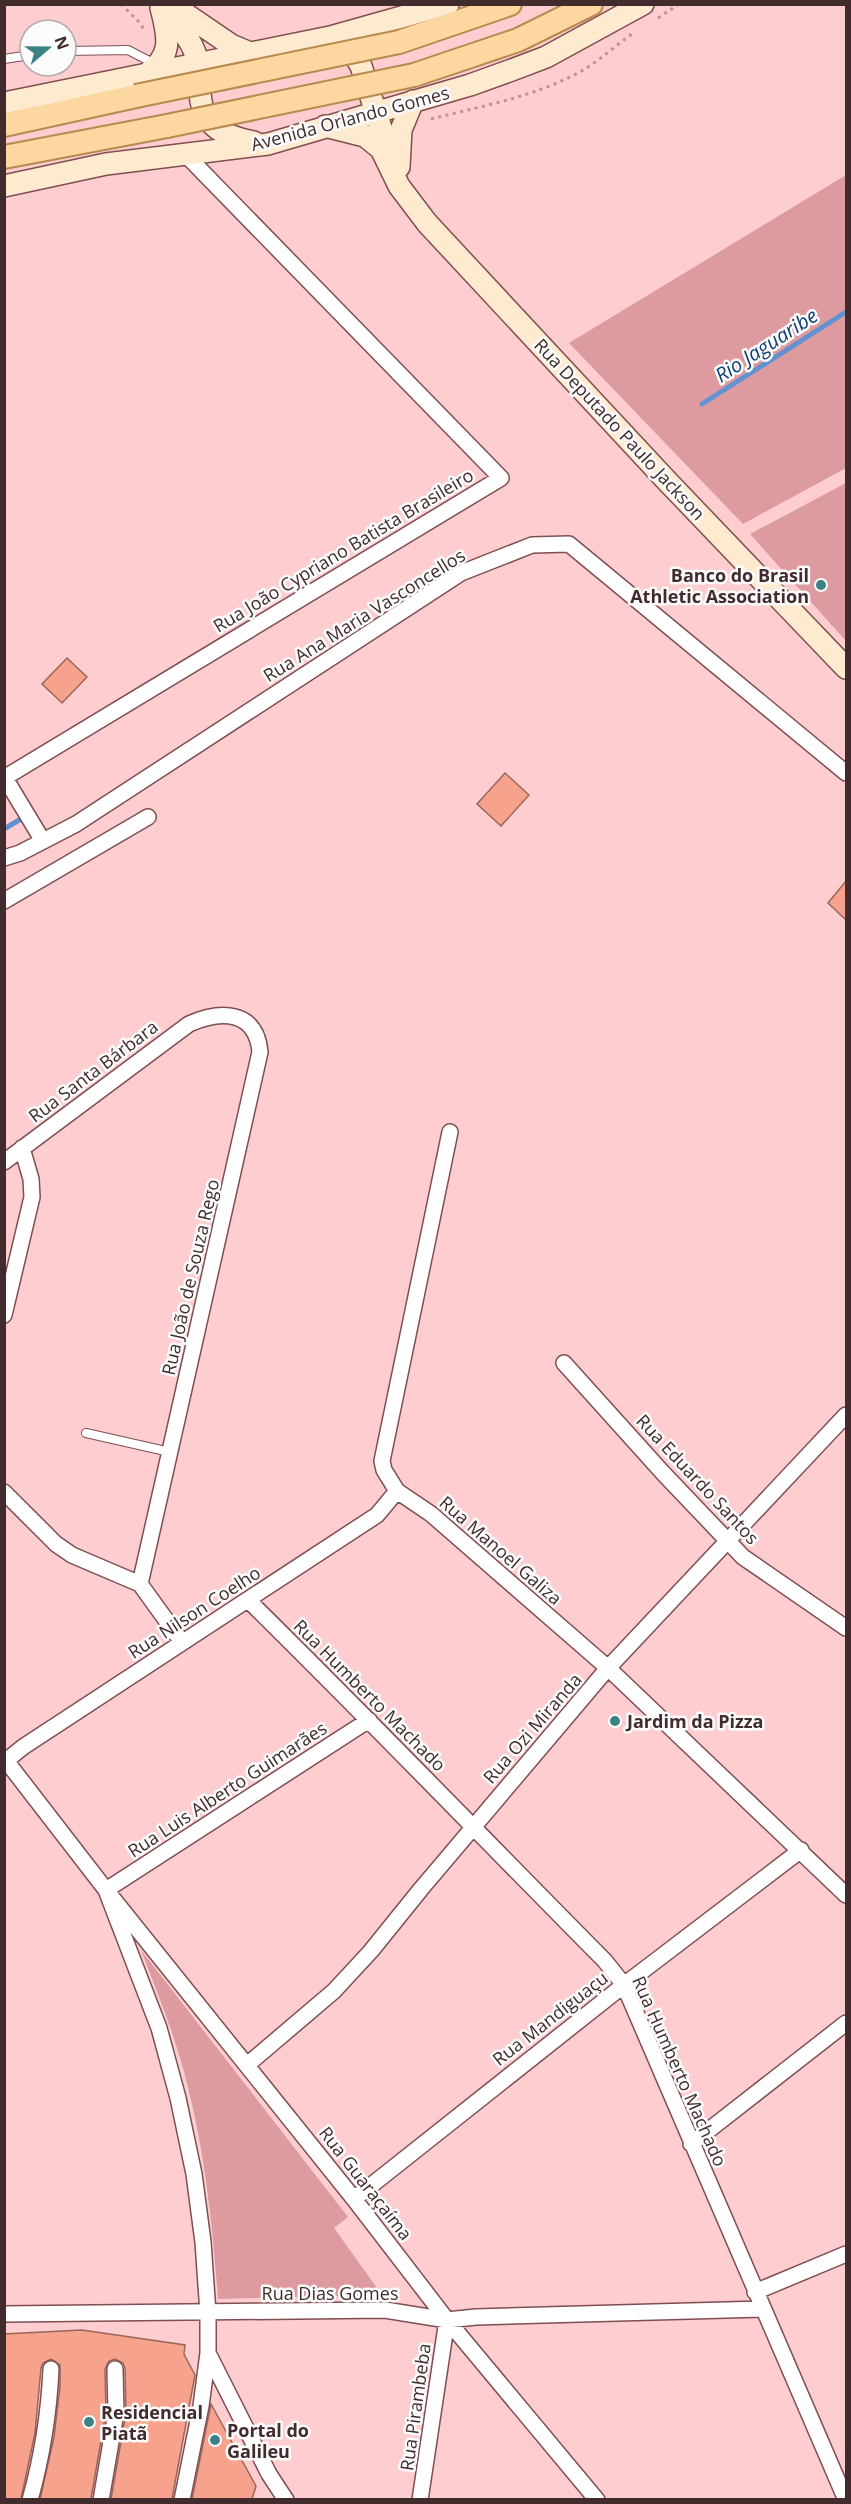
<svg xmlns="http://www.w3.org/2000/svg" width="851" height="2504" viewBox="0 0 851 2504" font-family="'Open Sans',sans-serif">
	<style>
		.green { fill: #de9b9f }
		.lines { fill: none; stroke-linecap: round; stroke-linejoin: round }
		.stream { stroke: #6392d0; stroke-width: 5 }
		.building { fill: #f7a28c; stroke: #99675a; stroke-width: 1.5 }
		.lane-casing { stroke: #804e51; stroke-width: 10 }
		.street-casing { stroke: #804e51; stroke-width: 18 }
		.secondary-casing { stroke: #804e51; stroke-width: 24 }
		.primary-casing { stroke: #b98a4e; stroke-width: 26 }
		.path { stroke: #bb9496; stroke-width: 3; stroke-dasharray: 3 4.5; stroke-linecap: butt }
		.lane { stroke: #fff; stroke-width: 8 }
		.street { stroke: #fff; stroke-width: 15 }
		.secondary { stroke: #feebcf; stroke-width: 21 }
		.primary { stroke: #fcd7a0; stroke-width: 22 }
		.primary-bridge-casing { stroke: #b98a4e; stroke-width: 26; stroke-linecap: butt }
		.primary-bridge { stroke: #fcd7a0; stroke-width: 22 }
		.poi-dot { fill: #3a8283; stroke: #fcfcfc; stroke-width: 2 }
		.labels { text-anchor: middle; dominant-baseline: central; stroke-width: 5; stroke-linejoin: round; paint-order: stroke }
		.street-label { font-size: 18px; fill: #412b2c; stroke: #fcfcfc }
		.poi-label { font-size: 18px; font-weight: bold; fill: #412b2c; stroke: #fcfcfc; text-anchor: start }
		.water-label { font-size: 20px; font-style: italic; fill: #0f3f78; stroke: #fcfcfc }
	</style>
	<rect width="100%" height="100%" fill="#fdcdcf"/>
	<path class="green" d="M846,175V468L743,524L569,343Z
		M846,483V641L750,534Z
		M141,1950L348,2217L334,2228L382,2295L218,2299C212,2214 202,2126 176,2045C166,2013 153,1982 141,1950Z"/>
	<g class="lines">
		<path class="stream" d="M702,404L846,312
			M4,829L26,816"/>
	</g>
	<path class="building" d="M67,658L87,677L62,703L42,684Z
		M505,773L529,795L501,826L477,804Z
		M846,881V920L828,903Z
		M82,2330L185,2345L184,2354L195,2375L172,2499H111L126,2413L125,2368L123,2363L115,2359L109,2361L105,2369L106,2412L91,2499H40L54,2437L60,2386V2365L51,2359L43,2363L41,2368L35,2433L21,2499H4V2334Z
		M211,2404L256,2486L252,2499H192Z"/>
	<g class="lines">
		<defs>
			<path id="lane" d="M66,51L128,50L155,64
				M4,59L30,55
				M86,1433L170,1452"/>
			<path id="street" d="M4,778L501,478L186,155
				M5,778L43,841
				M4,858L20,853L76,824L461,573L532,545L569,544L846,773
				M4,901L148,817
				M450,1132L382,1461L384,1470L397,1491L431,1514L608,1668L846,1895
				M4,1162L189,1024C221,1010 256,1010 260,1052L140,1584L182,1642
				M4,1315L32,1197L31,1179L22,1148
				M564,1363L663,1473L743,1557L846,1628
				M4,1492L56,1544L72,1555L140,1584
				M248,1600C369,1719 486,1841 605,1961L624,1985L846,2500
				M369,1720L106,1890L354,2199L447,2320L597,2500
				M4,1758L106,1890L159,2028L178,2098L194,2174L203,2242L208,2313V2353L201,2406L182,2500
				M7,1760L23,1747L377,1515L397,1491
				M247,2065L334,1991L371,1951L421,1889L608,1668L846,1415
				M691,2144L846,2023
				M354,2199L624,1985L801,1850
				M755,2292L846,2254
				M4,2314L385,2310L447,2320L476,2317L763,2309
				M208,2353L269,2474L286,2500
				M30,2500C42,2457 49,2413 51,2369
				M101,2500L116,2413L115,2369
				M420,2500L447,2320"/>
			<path id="secondary" d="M164,4C174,20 191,38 196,56C200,68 200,77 200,89C200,125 222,136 254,142
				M171,4L231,45L250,53
				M340,41L353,53L361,66L390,156
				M145,75C173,57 169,38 161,8
				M4,103L330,37L448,4
				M325,126L365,136L381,149L399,186L427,223L667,481L846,668
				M399,167L401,130L413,101
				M4,186L106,164L268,144L470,85L509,71L546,57L643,4"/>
			<path id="primary" d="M399,42L510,4
				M414,75L518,40L591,4
				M4,125L136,96
				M4,157L167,126"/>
		</defs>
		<use href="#lane" class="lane-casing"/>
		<use href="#street" class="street-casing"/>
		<use href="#secondary" class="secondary-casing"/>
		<use href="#primary" class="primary-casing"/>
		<path class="path" d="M121,4L138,21L146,32
			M658,18L679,4
			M431,119C478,107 528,98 572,76C594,66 612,48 632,34"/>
		<use href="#lane" class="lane"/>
		<use href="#street" class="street"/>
		<use href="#secondary" class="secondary"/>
		<use href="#primary" class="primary"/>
		<defs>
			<path id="primary-bridge" d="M136,96L399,42
				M167,126L414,75"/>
		</defs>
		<use href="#primary-bridge" class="primary-bridge-casing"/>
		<use href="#primary-bridge" class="primary-bridge"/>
	</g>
	<g class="poi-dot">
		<circle cx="821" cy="585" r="6"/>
		<circle cx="615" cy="1721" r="6"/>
		<circle cx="89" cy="2422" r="6"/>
		<circle cx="215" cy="2440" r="6"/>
	</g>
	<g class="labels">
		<g class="street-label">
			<text transform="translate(350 118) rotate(-15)">Avenida Orlando Gomes</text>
			<text transform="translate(620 429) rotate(47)">Rua Deputado Paulo Jackson</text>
			<text transform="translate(343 550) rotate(-31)">Rua João Cypriano Batista Brasileiro</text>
			<text transform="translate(364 615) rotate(-32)">Rua Ana Maria Vasconcellos</text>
			<text transform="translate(93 1071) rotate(-37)">Rua Santa Bárbara</text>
			<text transform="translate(190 1277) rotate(-77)">Rua João de Souza Rego</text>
			<text transform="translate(698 1479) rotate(47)">Rua Eduardo Santos</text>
			<text transform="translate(501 1550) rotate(41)">Rua Manoel Galiza</text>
			<text transform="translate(194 1612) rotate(-33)">Rua Nilson Coelho</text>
			<text transform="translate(370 1695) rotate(45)">Rua Humberto Machado</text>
			<text transform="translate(532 1728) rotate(-49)">Rua Ozi Miranda</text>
			<text transform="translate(227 1789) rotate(-33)">Rua Luis Alberto Guimarães</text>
			<text transform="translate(550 2018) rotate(-38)">Rua Mandiguaçu</text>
			<text transform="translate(680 2071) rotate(66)">Rua Humberto Machado</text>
			<text transform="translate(366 2183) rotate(52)">Rua Guaraçaíma</text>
			<text x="330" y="2293">Rua Dias Gomes</text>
			<text transform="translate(415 2407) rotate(-82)">Rua Pirambeba</text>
		</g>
		<g class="poi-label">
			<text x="809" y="575" text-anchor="end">Banco do Brasil<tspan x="809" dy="21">Athletic Association</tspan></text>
			<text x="627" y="1721">Jardim da Pizza</text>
			<text x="101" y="2412">Residencial<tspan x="101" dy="21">Piatã</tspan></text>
			<text x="227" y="2430">Portal do<tspan x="227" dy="21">Galileu</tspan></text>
		</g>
		<g class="water-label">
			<text transform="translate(766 345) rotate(-33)">Rio Jaguaribe</text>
		</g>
	</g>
	<rect width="851" height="2504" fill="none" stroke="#412b2c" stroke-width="12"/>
	<g transform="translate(48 48) rotate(70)"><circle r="28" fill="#fcfcfc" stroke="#b1a8a9" stroke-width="1.5"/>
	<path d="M0-4.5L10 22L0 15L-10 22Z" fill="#3a8283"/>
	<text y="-9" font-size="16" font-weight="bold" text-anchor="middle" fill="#412b2c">N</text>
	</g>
</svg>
